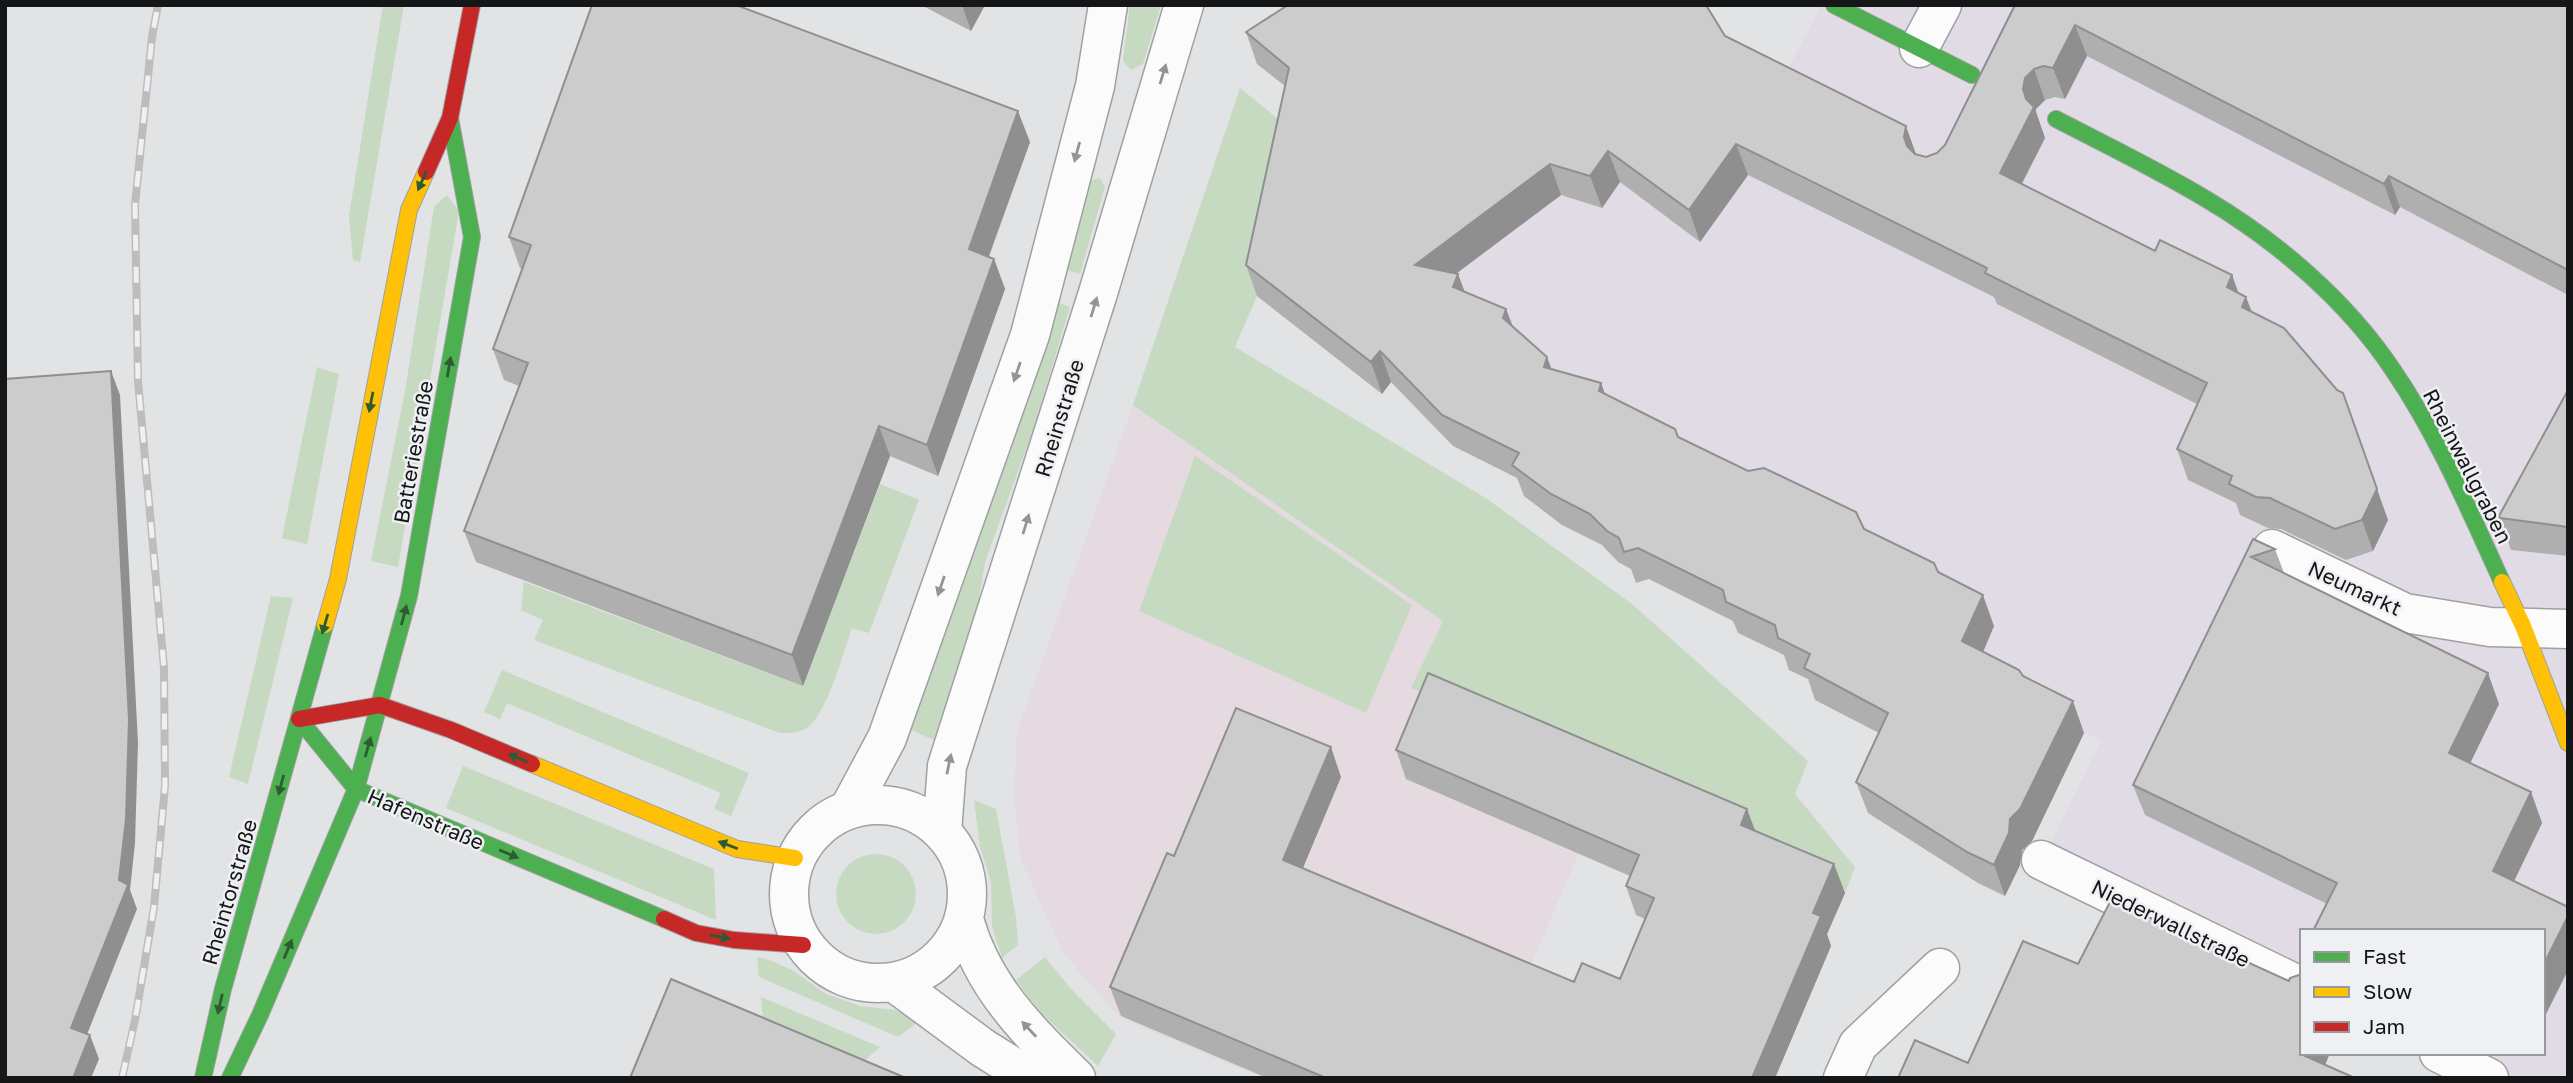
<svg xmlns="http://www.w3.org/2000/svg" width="2573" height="1083" viewBox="0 0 2573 1083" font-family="'Golos Text',sans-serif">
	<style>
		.commercial { fill: #e1dbe6 }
		.education { fill: #e6dae1 }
		.green { fill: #c6d9c1 }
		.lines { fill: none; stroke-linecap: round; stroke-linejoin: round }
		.street-casing { stroke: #9fa0a1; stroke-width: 41 }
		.fast-casing { stroke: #9fa0a1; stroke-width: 18 }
		.slow-casing { stroke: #9fa0a1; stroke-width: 18 }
		.jam-casing { stroke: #9fa0a1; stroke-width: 18 }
		.street { stroke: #fbfbfb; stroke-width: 38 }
		.fast { stroke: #4caf50; stroke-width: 16 }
		.slow { stroke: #ffc107; stroke-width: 16 }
		.jam { stroke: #c62828; stroke-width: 16 }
		.rail-casing { stroke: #bdbdbd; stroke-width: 8 }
		.rail { stroke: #eff0f3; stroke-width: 5; stroke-dasharray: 16; stroke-linecap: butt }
		.wall { fill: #afafb0 }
		.shaded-wall { fill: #8f8f90 }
		.building { fill: #cccccd; stroke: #8f8f90; stroke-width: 2 }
		.oneway { fill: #949494 }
		.oneway2 { fill: #2e5b31 }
		.labels { text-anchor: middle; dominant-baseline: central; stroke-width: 5; stroke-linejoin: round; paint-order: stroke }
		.street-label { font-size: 21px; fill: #151617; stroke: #eff0f3 }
	</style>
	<rect width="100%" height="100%" fill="#e2e3e4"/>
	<path class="commercial" d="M1821,5H2568V1078H2494L2444,1053H2543V931H2302V985L2043,859L2101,740L2100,739L2075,728L1665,453L1467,313L1439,241L1535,191L1620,182L1700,241Z"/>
	<path class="education" d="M1133,405L1443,621L1412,688L1613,775L1482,1078H1263L1120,1018L1063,953L1021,860L1014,797L1017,732Z"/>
	<path class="green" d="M383,5H404L360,262L353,260L349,216Z
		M1130,5H1161L1143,64L1131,70L1123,61Z
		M1240,88L1294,132L1257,296L1235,347L1487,499L1632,604L1808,761L1795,794L1855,867L1845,893L1751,855L1613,775L1411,688L1443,621L1133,405Z
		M1100,178L1105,187L1080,274L1063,269L1089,181Z
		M447,195L459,211L398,567L371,561L405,391L434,207Z
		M1054,301L1070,307L1032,433L985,562L977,611L934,740L906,728Z
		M317,367L339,374L307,544L282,538Z
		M1195,456L1412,605L1366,713L1139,611Z
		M880,484L919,500L869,633L852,628C844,651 826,716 807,728C798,733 789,733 780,733L534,640L543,620L521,610L524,582L803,686Z
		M271,596L293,598L248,784L229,777Z
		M502,670L749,773L731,816L714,809L721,793L507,703L500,719L484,712Z
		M463,766L714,869L716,920L446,808Z
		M974,800L996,809L1016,917L1018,945L1002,958L992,926L991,882L980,847Z
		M836 894a40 40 0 1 1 80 0a40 40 0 1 1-80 0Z
		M757,957L772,961L792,970L826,994L860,1006L895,1010L919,1021L898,1037L759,977Z
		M1045,957L1071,989L1116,1034L1098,1066L1038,1010L1016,980Z
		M761,997L880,1047L864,1061L763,1019Z"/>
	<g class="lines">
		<defs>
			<path id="street" d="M1919,48L1942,5
				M2272,549L2405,613L2490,627L2568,629
				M789 894a89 89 0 1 1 178 0a89 89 0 1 1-178 0Z
				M849,809L887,738L1030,335L1095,86L1108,5
				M942,832L947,766L1098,293L1184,5
				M2041,860L2302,987
				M964,919C982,986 1028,1031 1076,1078
				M895,983L983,1048L1031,1078
				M2439,1053L2489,1078
				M1843,1078L1858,1045L1940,968"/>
			<path id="fast" d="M1834,5L1972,75
				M2056,119C2106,145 2158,170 2206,199C2277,241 2347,301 2393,370C2438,436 2469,510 2502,582
				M299,719L356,789L664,919
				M203,1078L223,989L325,625
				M230,1078L260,1015L356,789L409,596L472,237L450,118"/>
			<path id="slow" d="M2502,582L2523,626L2568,743
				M325,625L338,579L409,210L426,172
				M532,764L737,849L795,858"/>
			<path id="jam" d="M426,172L450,118L472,5
				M299,719L380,705L451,730L532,764
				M664,919L696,933L734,940L803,945"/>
		</defs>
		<use href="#street" class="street-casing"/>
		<use href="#fast" class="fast-casing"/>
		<use href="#slow" class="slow-casing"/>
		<use href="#jam" class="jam-casing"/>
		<use href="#street" class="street"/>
		<use href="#fast" class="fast"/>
		<use href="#slow" class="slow"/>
		<use href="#jam" class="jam"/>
		<defs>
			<path id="rail" d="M122,1078L135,1020L154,907L165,786L164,668L138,381L135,205L152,37L158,5"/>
		</defs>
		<use href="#rail" class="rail-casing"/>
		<use href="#rail" class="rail"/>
	</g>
	<path class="wall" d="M921,5H985L971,31Z
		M2015,5H2568V295L2400,207L2395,215L2087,56L2065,99L2055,97L2045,100L2036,109V112L2045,138L2022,184L2155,251L2232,275L2238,293L2388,520L2373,551L2346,560L2281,529L2268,528L2240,515L2236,503L2188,480L2177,449L2197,404L1997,304L1994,297L1748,175L1700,242L1620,182L1602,208L1561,195L1456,274H1458L1464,291L1506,309L1513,327L1552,370L1601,383L1605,394L1678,437L1864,529L1938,572L1994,626L1983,652L2023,676L2084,733L2032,841L2022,850L2020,865L2005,896L1978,883L1868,813L1856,782L1879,733L1815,700L1808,679L1789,670L1784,655L1738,633L1733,621L1649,579L1636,583L1631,569L1618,562L1602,545L1562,525L1524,496L1517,478L1453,446L1391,382L1382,394L1257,296L1246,265L1285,86L1257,64L1246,32L1725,36L1916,154L1926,157L1937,153L1945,145Z
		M1030,142L989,257L994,259L1005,289L938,476L890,456L803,686L476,562L464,531L519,386L504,380L493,349L522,269L520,268L509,237Z
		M2568,390V556L2511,550L2499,516Z
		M2253,539L2275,549L2284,573L2499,704L2470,763L2531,792L2542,823L2514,881L2568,907V970L2543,1020V931L2327,904L2145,815L2133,785Z
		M1396,750L1756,831L1845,893L1827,934L1831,946L1775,1078H1267L1121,1016L1110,987L1174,856L1341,777L1303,868L1574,982L1620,979L1645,919L1636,915L1626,886L1630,876L1406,779Z"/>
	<path class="shaded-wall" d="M962,5H985L971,31Z
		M2075,25L2087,56L2065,99L2053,68Z
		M2034,69L2045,100L2036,109V112L2045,138L2011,204L2000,173L2025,78Z
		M1018,111L1030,142L980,280L969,249Z
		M1906,126L1917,157L1915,168L1904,137Z
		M1736,144L1748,175L1700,242L1689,210Z
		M1608,151L1620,182L1602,208L1590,176Z
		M1550,164L1561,195L1426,296L1415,265Z
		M2389,176L2400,207L2395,215L2384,184Z
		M994,259L1005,289L938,476L927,445Z
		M1458,274L1470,306L1453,287Z
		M2232,275L2243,305L2246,297L2258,328L2227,287Z
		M1506,309L1518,340L1503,318Z
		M1380,351L1391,382L1382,394L1371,362Z
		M1547,357L1559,388L1544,367Z
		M111,371L120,395L138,743L135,843L130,890L137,909L80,1052L71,1028L119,880Z
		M1601,383L1612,415L1599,391Z
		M2354,424L2388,520L2373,551L2362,520Z
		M879,426L890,456L803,686L792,655Z
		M1983,595L1994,626L1974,673L1962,641Z
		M2488,673L2499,704L2460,784L2449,753Z
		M2073,701L2084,733L2032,841L2022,850L2020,865L2005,896L1994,865L2010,819Z
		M1331,747L1341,777L1294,889L1283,860Z
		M2531,792L2542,823L2504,902L2493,871Z
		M1747,809L1758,838L1741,825Z
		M1834,864L1845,893L1827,934L1831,946L1775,1078H1752L1813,913Z
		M2568,916V970L2543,1020V966Z
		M90,1035L99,1059L91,1078H73Z
		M2306,1053H2330L2320,1078L2305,1056Z"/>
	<path class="building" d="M592,5H736L1018,111L969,249L994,259L927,445L879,426L792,655L464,531L528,363L493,349L531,245L509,237Z
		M1288,5H1706L1725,36L1906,126L1904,137L1907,146L1915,154L1926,157L1937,153L1945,145L2015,5H2568V270L2389,176L2384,184L2075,25L2053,68L2043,66L2034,69L2025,78L2023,89L2026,99L2034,107L2000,173L2155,251L2160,240L2232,275L2227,287L2246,297L2242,307L2284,328L2337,390L2343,393L2377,489L2362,520L2335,529L2270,498L2256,497L2229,484L2232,476L2177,449L2207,383L1985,273L1987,268L1736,144L1689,210L1608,151L1590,176L1550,164L1415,265L1458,274L1453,287L1506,309L1503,318L1547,357L1544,367L1601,383L1599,391L1675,429L1678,437L1748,471L1764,468L1856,512L1864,529L1934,563L1938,572L1983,595L1962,641L2019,670L2023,676L2073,701L2020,809L2010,819L2009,833L1994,865L1967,852L1856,782L1888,713L1804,668L1810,654L1778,638L1775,625L1726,602L1723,590L1638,548L1624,552L1619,538L1607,531L1590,514L1551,494L1512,465L1519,453L1442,415L1380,351L1371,362L1246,265L1289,68L1246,32Z
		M111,371L129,719L126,819L119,880L128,885L71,1028L90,1035L73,1078H5V379Z
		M2568,390V527L2500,518L2499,516Z
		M2253,539L2275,549L2251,557L2488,673L2449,753L2531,792L2493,871L2568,907V916L2543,966V931H2313L2337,883L2133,785Z
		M1428,673L1747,809L1741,825L1834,864L1813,913L1821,916L1752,1078H1326L1110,987L1167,853L1174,856L1236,708L1331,747L1283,860L1574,982L1582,963L1620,979L1654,898L1626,886L1639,855L1396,750Z
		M2111,900L2289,981L2290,978L2302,974V1053H2306L2305,1056L2355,1078H1898L1915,1040L1968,1063L2023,941L2078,964Z
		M671,979L906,1078H630Z"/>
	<defs><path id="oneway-solid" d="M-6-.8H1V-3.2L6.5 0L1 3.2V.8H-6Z" transform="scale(1.75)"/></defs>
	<g class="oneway">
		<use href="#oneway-solid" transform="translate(1163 74) rotate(-73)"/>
		<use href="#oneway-solid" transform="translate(1077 152) rotate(105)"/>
		<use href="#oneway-solid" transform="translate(1094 307) rotate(-73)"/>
		<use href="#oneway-solid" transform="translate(1017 372) rotate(109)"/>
		<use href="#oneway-solid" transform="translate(1026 524) rotate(-73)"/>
		<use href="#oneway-solid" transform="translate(941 586) rotate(109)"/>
		<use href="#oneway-solid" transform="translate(949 764) rotate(-78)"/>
		<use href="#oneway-solid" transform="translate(1029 1029) rotate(-133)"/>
	</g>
	<g class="oneway2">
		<use href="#oneway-solid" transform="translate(422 181) rotate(114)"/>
		<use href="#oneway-solid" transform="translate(449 367) rotate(-80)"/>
		<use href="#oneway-solid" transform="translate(371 402) rotate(101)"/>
		<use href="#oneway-solid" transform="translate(404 615) rotate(-75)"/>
		<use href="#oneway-solid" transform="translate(325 624) rotate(106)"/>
		<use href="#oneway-solid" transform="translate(368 747) rotate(-74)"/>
		<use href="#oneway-solid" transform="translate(518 758) rotate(-157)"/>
		<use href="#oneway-solid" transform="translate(281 785) rotate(105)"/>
		<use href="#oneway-solid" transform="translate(728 845) rotate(-159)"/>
		<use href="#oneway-solid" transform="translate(509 854) rotate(23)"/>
		<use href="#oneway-solid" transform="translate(720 937) rotate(11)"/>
		<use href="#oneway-solid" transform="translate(288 949) rotate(-67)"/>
		<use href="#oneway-solid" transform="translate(220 1004) rotate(103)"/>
	</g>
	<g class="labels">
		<g class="street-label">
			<text transform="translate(1059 418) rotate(-73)">Rheinstraße</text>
			<text transform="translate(413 452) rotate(-80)">Batteriestraße</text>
			<text transform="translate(2468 466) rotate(63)">Rheinwallgraben</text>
			<text transform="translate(2355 588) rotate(25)">Neumarkt</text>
			<text transform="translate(426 819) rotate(23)">Hafenstraße</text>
			<text transform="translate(229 892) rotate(-74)">Rheintorstraße</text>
			<text transform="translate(2171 923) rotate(26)">Niederwallstraße</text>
		</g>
	</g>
	<rect width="2573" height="1083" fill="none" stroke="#151617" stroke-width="14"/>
	<rect x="2300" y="929" width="245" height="126" fill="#eff0f3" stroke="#98999b" stroke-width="2"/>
	<rect x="2314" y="952" width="35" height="10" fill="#4caf50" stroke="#98999b" stroke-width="2"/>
	<text x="2363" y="964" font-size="21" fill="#151617">Fast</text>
	<rect x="2314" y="987" width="35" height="10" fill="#ffc107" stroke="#98999b" stroke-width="2"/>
	<text x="2363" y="999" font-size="21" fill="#151617">Slow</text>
	<rect x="2314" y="1022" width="35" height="10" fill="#c62828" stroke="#98999b" stroke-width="2"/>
	<text x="2363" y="1034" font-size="21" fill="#151617">Jam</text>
</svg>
